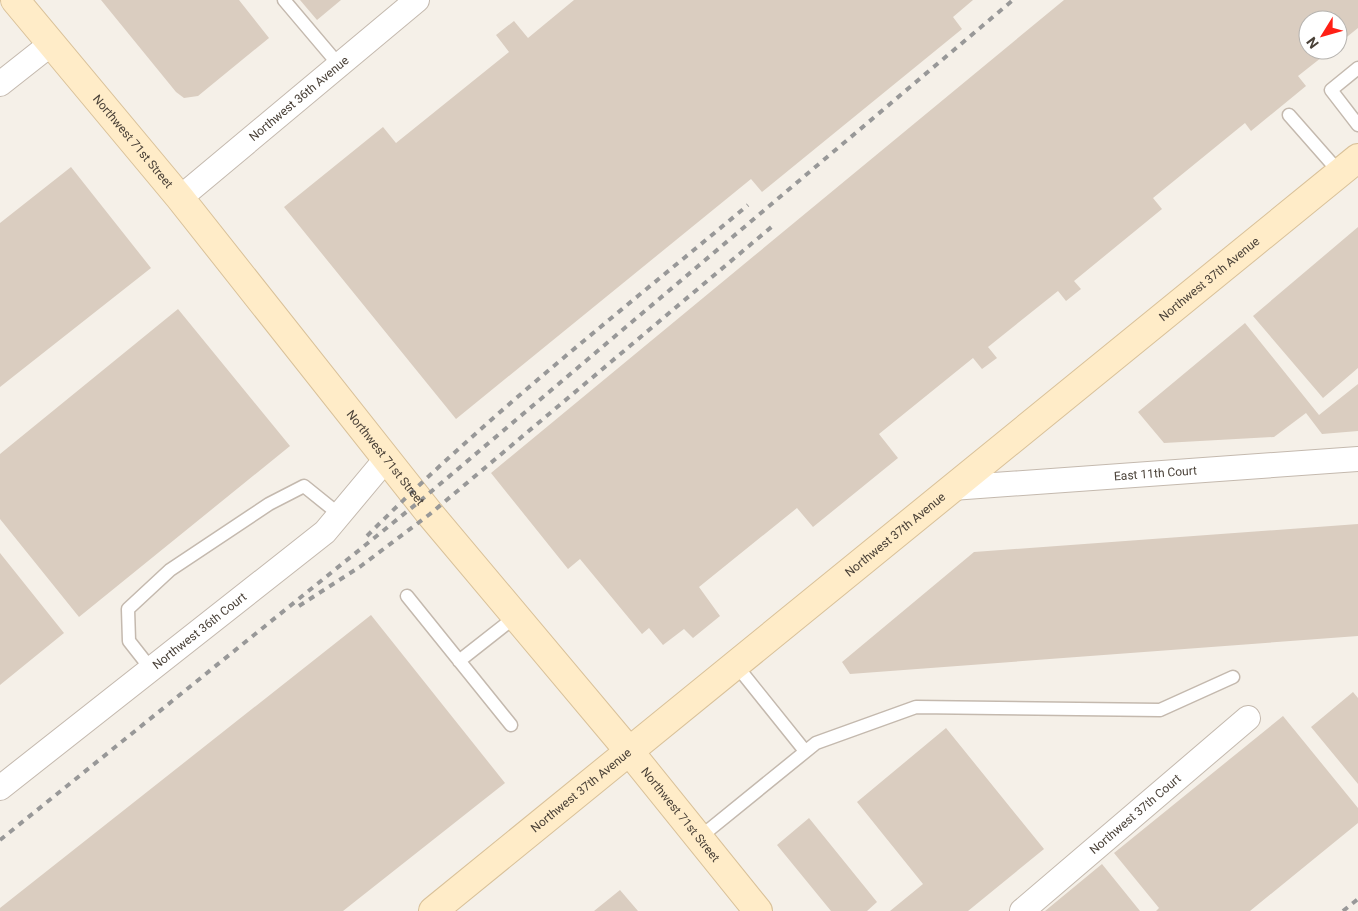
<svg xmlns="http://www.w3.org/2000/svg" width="1358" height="911" viewBox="0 0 1358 911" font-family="Roboto,sans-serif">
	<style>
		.building { fill: #dacdc0 }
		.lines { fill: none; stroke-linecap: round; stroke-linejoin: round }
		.lane-casing { stroke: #c4b9ae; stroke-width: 15 }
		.street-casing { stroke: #c4b9ae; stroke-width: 26 }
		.secondary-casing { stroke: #d9c199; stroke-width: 30 }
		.lane { stroke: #fff; stroke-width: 12 }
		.street { stroke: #fff; stroke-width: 24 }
		.secondary { stroke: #ffecc8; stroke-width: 28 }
		.rail { stroke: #989898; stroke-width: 4; stroke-dasharray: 6 6; stroke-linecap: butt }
		.labels { text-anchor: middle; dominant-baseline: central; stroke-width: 4.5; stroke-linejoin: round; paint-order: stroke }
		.street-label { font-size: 12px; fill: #494037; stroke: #fff }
	</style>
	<rect width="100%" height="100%" fill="#f5f0e8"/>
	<path class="building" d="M101,0H239L269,38L198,96L184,98L176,92Z
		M300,0H341L317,20Z
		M574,0H973L953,17L962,29L762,192L751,179L456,419L284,207L383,127L396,143L509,52L496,35L514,21L528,38Z
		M1064,0H1358V28L1338,44V20H1308V50H1331L1298,76L1306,86L1251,131L1245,123L1153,198L1162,209L1074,281L1081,289L1066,301L1058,291L988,347L997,358L982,369L973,358L879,434L898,458L813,527L797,508L699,587L720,616L693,638L684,629L663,645L649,628L642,634L580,559L568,569L491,473Z
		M71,167L151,268L0,387V223Z
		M1358,227V368L1323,398L1253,316Z
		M178,309L290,446L79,617L0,519V454Z
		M1245,323L1319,415L1358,384V431L1322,434L1306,413L1274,437L1164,443L1138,412Z
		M1358,524V636L850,674L842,662L974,552Z
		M0,553L64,633L0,685Z
		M371,615L505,783L343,911H0V908Z
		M1353,692L1358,698V784L1311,727Z
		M1283,716L1358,808V823L1250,911H1156L1159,908L1114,853Z
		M946,728L1044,849L968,911H890L923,884L857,802Z
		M809,818L877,902L867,911H831L777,845Z
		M1102,864L1140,911H1045Z
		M620,890L638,911H594Z"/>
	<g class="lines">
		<defs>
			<path id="lane" d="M284,0L339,65
				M1358,68L1331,90L1358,125
				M1289,115L1340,173
				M407,596L511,725
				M459,661L515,617
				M736,665L805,751
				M151,669L129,641L128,609L170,570L269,504L304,486L340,515
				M699,838L816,743L916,707L1160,710L1233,677"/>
			<g id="street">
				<path d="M0,84L52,43"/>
				<path id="s1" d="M180,198L417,0"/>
				<path id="s2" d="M952,488L1358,459"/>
				<path id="s3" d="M0,788L325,532L386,459"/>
				<path id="s4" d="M1022,911L1248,718"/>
			</g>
			<g id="secondary">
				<path id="s5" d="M15,0L180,198L430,514L629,751L758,911"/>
				<path id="s6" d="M433,911L1358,158"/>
			</g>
		</defs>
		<use href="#lane" class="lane-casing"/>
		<use href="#street" class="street-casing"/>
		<use href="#secondary" class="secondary-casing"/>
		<use href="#lane" class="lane"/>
		<use href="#street" class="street"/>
		<use href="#secondary" class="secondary"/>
		<path class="rail" d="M367,536C485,417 619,313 748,205
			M299,606L361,566L430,514L775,224
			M0,840L420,501L1013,0
			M1343,911L1358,899"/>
	</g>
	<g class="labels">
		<g class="street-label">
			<text stroke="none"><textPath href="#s1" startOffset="155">Northwest 36th Avenue</textPath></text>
			<text stroke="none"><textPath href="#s5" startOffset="184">Northwest 71st Street</textPath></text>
			<text stroke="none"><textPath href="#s6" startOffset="1001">Northwest 37th Avenue</textPath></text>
			<text stroke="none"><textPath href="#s5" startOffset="589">Northwest 71st Street</textPath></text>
			<text stroke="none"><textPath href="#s2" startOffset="204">East 11th Court</textPath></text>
			<text stroke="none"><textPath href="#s6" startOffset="596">Northwest 37th Avenue</textPath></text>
			<text stroke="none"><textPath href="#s3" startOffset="254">Northwest 36th Court</textPath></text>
			<text stroke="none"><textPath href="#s6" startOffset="191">Northwest 37th Avenue</textPath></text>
			<text stroke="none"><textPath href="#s4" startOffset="149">Northwest 37th Court</textPath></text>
			<text stroke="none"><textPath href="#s5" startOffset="1052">Northwest 71st Street</textPath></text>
		</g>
	</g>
	<g transform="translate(1323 35) rotate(233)"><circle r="24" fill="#ffffff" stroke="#b6b3af"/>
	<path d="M0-4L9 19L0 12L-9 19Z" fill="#ff1f15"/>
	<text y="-8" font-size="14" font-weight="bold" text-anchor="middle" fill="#494037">N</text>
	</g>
</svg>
